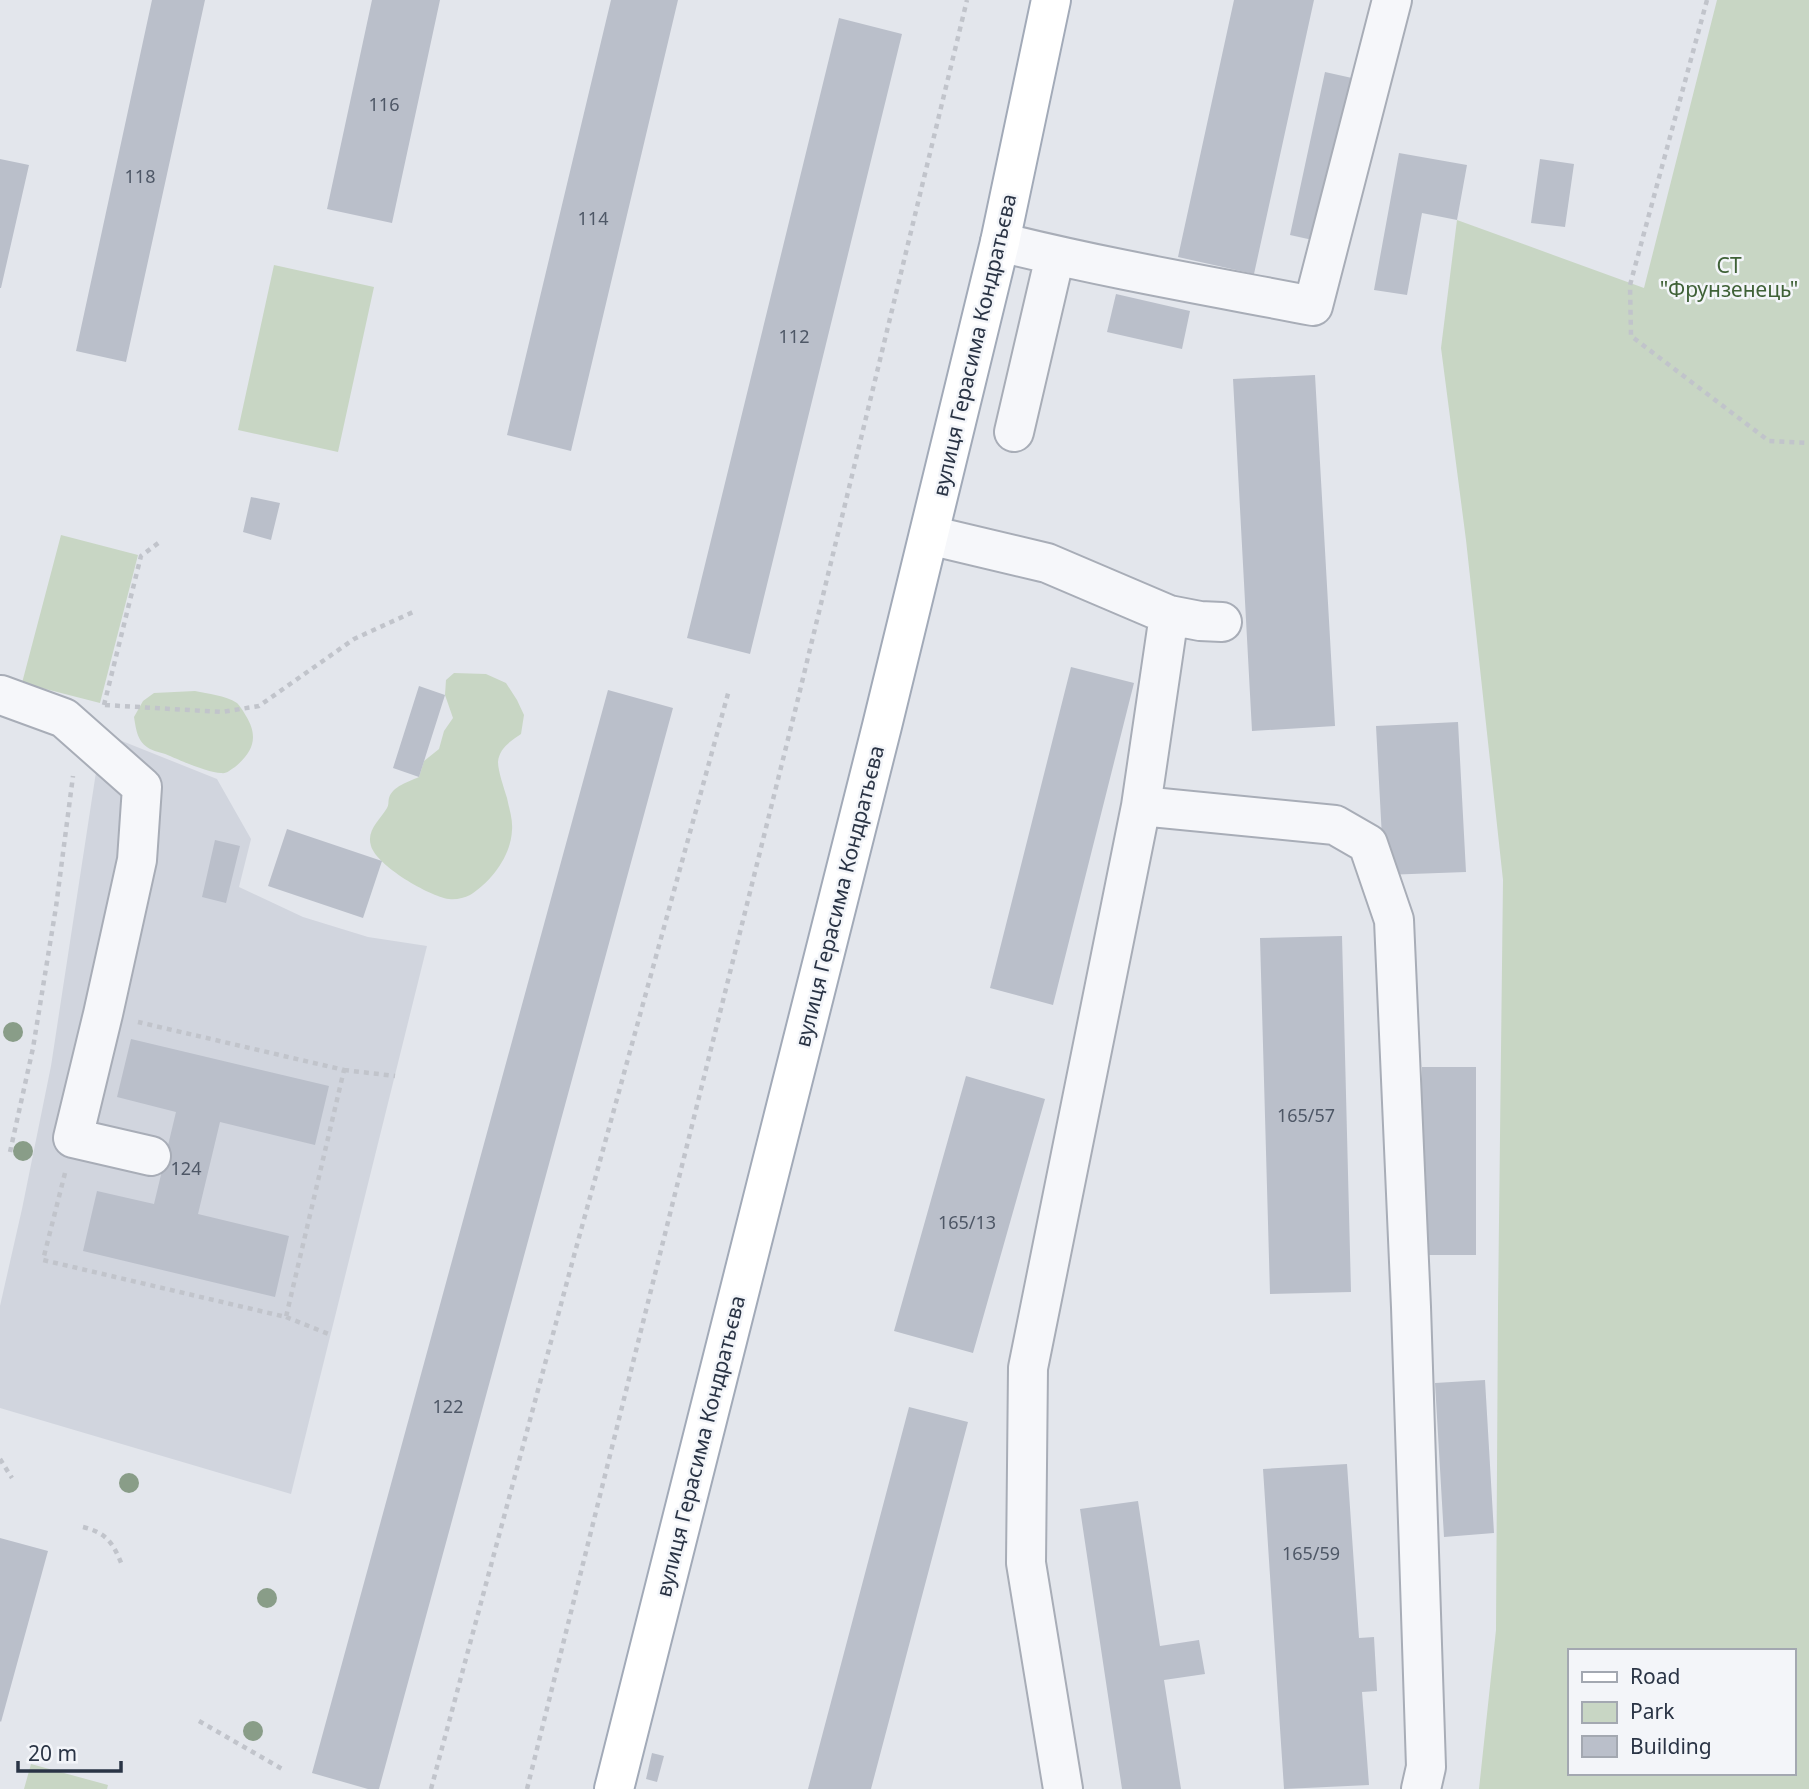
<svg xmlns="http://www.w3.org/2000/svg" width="1809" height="1789" viewBox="0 0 1809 1789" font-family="'Noto Sans',sans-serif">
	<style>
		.built { fill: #d1d5de }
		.green { fill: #c8d6c4; fill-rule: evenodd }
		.building { fill: #babfca }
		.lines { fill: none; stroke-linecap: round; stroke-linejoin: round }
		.minor-casing { stroke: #a8adb7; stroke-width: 42 }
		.major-casing { stroke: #a2aab8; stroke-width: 42 }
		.path { stroke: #c1c4cb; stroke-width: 4.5; stroke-dasharray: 5 5; stroke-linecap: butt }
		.minor { stroke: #f6f7fa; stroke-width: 38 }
		.major { stroke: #fff; stroke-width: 38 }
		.tree { fill: #899d88 }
		.labels { text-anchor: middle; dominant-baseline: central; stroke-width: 5; stroke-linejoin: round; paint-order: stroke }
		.number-label { font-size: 18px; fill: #4e5766 }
		.park-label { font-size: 21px; fill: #3f6137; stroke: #f3f5f9 }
		.street-label { font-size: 21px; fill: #2a3445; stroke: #f3f5f9 }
	</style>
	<rect width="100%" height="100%" fill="#e3e6ec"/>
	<path class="built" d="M102,733L217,779L251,839L239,887L303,917L368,937L427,946L291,1494L0,1408V1306L22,1209L51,1066Z"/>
	<path class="green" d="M1717,0H1809V1789H1479L1496,1630L1498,1307L1503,880L1466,540L1441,348L1457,220L1644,288ZM1569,1651H1793V1773H1569Z
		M274,265L374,287L338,452L238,430Z
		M61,535L138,555L100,703L22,683Z
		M454,673L486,674L506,683L517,700L524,715L521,734C511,741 499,748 498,762C498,771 504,788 507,798C509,808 513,820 512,830C511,856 491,882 470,895C464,898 456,900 449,899C429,896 377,866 371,846C366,830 380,820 387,808C389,805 388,802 389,798C393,786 408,782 419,777L424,761L439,749L444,731L453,718L445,695L446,680Z
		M195,691C208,694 225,695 237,703C240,706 244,712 246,716C259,737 253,752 235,767C230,770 227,774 221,773C210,773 181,761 170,756C164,753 156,752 150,749C137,742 136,729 134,717L143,701L154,693Z
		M31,1764L108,1785L107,1789H24Z"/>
	<path class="building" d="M152,0H205L126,362L76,351Z
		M372,0H440L392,223L327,209Z
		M611,0H678L571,451L507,435Z
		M1234,0H1314L1254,274L1178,257Z
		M839,18L902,34L750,654L687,638Z
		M1325,72L1352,78L1317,241L1290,235Z
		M1399,153L1467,165L1457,220L1422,213L1407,295L1374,290Z
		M0,159L29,165L1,288H0Z
		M1540,159L1574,164L1565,227L1531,223Z
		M1116,294L1190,311L1182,349L1107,332Z
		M1315,375L1335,726L1252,731L1233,379Z
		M251,497L280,503L271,540L243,532Z
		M1071,667L1134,683L1053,1005L990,988Z
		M419,686L445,695L419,777L393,768Z
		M608,690L673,708L379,1789H368L312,1773Z
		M1458,722L1466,872L1384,875L1376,726Z
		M287,829L382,861L363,918L268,886Z
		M215,840L240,846L226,903L202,897Z
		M1342,936L1351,1292L1270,1294L1260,938Z
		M131,1039L329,1086L315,1145L220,1122L198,1214L289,1236L275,1297L83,1251L97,1191L154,1204L176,1112L117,1097Z
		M1422,1067H1476V1255H1422Z
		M966,1076L1045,1099L973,1353L894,1331Z
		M1485,1380L1494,1533L1444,1537L1435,1383Z
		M909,1407L968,1422L871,1789H808Z
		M1347,1464L1359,1638L1374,1637L1377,1691L1362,1692L1369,1785L1284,1789L1263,1469Z
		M1138,1501L1160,1646L1199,1640L1205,1674L1164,1680L1181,1789H1122L1080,1509Z
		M0,1538L48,1551L1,1722L0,1721Z
		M652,1753L664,1756L657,1782L646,1779Z"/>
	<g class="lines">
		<defs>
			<path id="minor" d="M1000,242C1104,268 1209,286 1313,306L1392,0
				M1014,432L1055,256
				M929,535L1047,563L1169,615L1141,806L1028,1368L1026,1563L1063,1789
				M1169,615L1200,621L1222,622
				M1,695L64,718L142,787L137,860L103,1014L73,1138L151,1156
				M1141,806L1335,825L1368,844L1394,920L1411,1307L1426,1767L1421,1789"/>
			<path id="major" d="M614,1789L882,726L1000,242L1051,0"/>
		</defs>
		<use href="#minor" class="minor-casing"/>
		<use href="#major" class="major-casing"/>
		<path class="path" d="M1707,0L1630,285L1631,336L1769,441L1809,443
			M104,705L141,556L161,541
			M105,705L222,712L259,706L354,639L413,612
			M344,1070L395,1076
			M10,1152L33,1048L56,907L73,776
			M65,1173L43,1260L286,1317L344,1070L138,1022
			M286,1317L331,1335
			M0,1459L12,1478
			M83,1527C107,1533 113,1543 122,1565
			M199,1721L284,1770
			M431,1789L575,1252L729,690
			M527,1789L796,707L967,0"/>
		<use href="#minor" class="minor"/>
		<use href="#major" class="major"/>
	</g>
	<g class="tree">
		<circle cx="13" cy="1032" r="10"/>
		<circle cx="23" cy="1151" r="10"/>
		<circle cx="129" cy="1483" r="10"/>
		<circle cx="267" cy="1598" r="10"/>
		<circle cx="253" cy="1731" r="10"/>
	</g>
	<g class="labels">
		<g class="number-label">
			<text x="384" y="104">116</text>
			<text x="140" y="176">118</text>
			<text x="593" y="218">114</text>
			<text x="794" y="336">112</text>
			<text x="1306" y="1115">165/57</text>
			<text x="186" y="1168">124</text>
			<text x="967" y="1222">165/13</text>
			<text x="448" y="1406">122</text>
			<text x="1311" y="1553">165/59</text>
		</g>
		<g class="park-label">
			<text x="1729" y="265">СТ<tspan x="1729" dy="24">"Фрунзенець"</tspan></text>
		</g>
		<g class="street-label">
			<text transform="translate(974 345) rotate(-77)">вулиця Герасима Кондратьєва</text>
			<text transform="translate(839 896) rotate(-76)">вулиця Герасима Кондратьєва</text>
			<text transform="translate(700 1446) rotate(-76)">вулиця Герасима Кондратьєва</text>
		</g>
	</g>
	<rect x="1568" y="1649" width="228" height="126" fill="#f3f5f9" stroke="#a3a8b1" stroke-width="2"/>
	<rect x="1582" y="1672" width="35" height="10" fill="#ffffff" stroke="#a3a8b1" stroke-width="2"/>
	<text x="1630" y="1684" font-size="21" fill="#2a3445">Road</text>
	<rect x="1582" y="1702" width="35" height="21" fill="#c8d6c4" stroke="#a3a8b1" stroke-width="2"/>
	<text x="1630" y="1719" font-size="21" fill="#2a3445">Park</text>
	<rect x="1582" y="1736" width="35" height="21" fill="#babfca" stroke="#a3a8b1" stroke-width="2"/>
	<text x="1630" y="1754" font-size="21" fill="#2a3445">Building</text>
	<path d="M18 1761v10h103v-10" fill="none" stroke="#2a3445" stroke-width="3.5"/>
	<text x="28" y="1761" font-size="21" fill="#2a3445" stroke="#f3f5f9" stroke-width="5" paint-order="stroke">20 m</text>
</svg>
